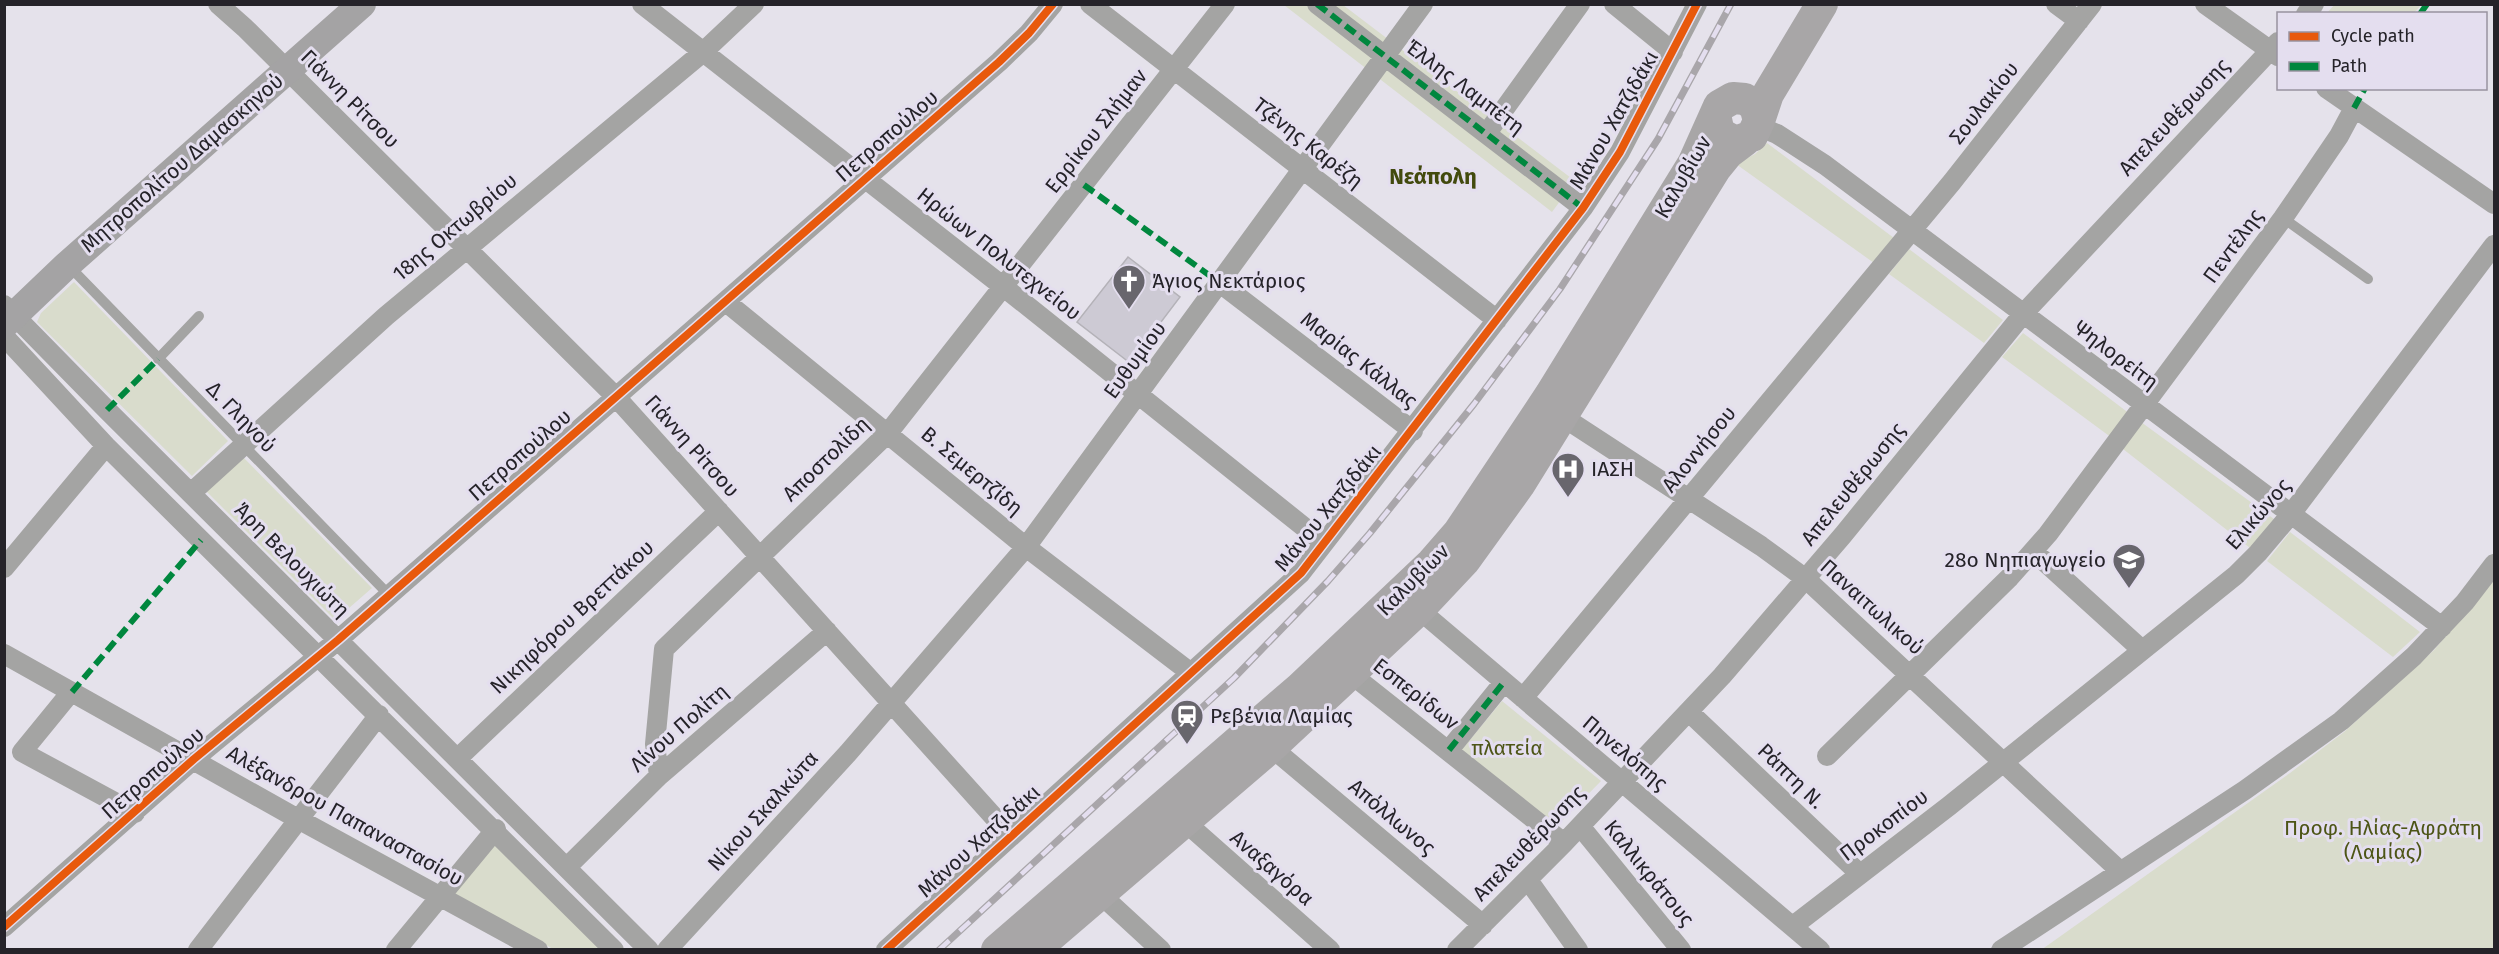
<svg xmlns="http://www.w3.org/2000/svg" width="2499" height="954" viewBox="0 0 2499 954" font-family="'Fira Sans',sans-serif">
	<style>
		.green { fill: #d9dccc }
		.building { fill: #cdcad4; stroke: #b4b2b8; stroke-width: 1.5 }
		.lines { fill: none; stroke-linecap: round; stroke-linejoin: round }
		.lane { stroke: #a4a4a3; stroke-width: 10 }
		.street { stroke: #a4a4a3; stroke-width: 20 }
		.secondary { stroke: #a4a3a4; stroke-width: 28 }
		.primary { stroke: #a8a6a7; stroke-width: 32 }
		.rail-casing { stroke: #a9a6aa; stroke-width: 7 }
		.rail { stroke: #e4deef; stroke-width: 4.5; stroke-dasharray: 14; stroke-linecap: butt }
		.quiet { stroke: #00873e; stroke-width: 6; stroke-dasharray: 12 6; stroke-linecap: butt }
		.cycleway-casing { stroke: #e4deef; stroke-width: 11 }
		.cycleway { stroke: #e8590c; stroke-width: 8 }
		.labels { text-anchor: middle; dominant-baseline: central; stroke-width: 6; stroke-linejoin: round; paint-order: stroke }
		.street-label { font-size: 21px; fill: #252329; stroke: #e4deef }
		.poi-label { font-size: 21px; fill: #252329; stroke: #e4deef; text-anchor: start }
		.park-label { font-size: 21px; fill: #4d5516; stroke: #e4deef }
		.neighbourhood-label { font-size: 22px; font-weight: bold; fill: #424a0e; stroke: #e4deef }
	</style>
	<rect width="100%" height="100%" fill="#e5e2eb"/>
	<path class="green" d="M2335,4H2421V5L2414,13H2327Z
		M1284,5H1343L1575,181L1552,212Z
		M1767,143L1894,238L1874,263L1736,164L1755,154Z
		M1909,249L2003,320L1984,343L1889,274Z
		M74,282L228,441L192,476L37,322L41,313Z
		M2023,333L2130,414L2112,438L2002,357Z
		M2141,422L2274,519L2250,548L2123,449Z
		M242,456L372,588L341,615L333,618L206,491Z
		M2290,532L2420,632L2393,657L2267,561Z
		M2494,578V949L2041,950L2290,773L2344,732L2434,650Z
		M1502,701L1601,781L1556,827L1459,753Z
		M494,841L604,949H553L452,893Z"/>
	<path class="building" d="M1128,257L1180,297L1130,363L1077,322Z"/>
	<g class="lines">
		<path class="lane" d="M2283,218L2368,279
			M69,266L389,595
			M158,359L199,316"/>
		<path class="street" d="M218,4L245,28L615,396L1011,836
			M642,4L1005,288L1324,543
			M1090,4L1497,320
			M1317,4L1583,208
			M1614,4L1673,52
			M2056,4L2079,21
			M2205,4L2278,56
			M2306,14L2314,4
			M2326,88L2494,204
			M1758,126L1777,134L1825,165L2442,627
			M1487,133L1580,4
			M1220,283L1413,431
			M726,302L1026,547L1191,673
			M4,305L107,410L649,950
			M4,336L106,446L614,950
			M1563,417L1761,546L1806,579L2119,870
			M191,493L386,316L702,53L754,4
			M2034,552L2142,650
			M4,568L106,446
			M1410,602L1820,950
			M4,654L298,819L538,950
			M1351,674L1564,843
			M71,692L22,752L135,813
			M1523,698L1952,182L2092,4
			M1689,712L1860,874
			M1271,747L1483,925
			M1449,750L1504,682
			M1827,756L2010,577L2048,534L2283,218L2339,136L2354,108
			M458,758L719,511
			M659,776L655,744L664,649L888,433L1225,4
			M1184,821L1330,950
			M1580,826L1681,950
			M567,867L659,776L827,631
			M1528,880L1578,950
			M1099,893L1161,950
			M1793,926L1949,806L2236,575L2258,553L2291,514L2494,245
			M4,927L194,759L338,640L999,62L1029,33L1053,4
			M198,950L379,715
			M396,950L496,829
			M667,950L848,753L1026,547L1423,4
			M886,950L1301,573L1583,208L1620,152L1697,4
			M1457,950L1564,843L1722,676L1843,535L2023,314L2278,42
			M2001,950L2245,790L2341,721L2414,656L2465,602L2494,564"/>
		<path class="secondary" d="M4,325L67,265L362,4"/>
		<path class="primary" d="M1759,121L1768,94L1822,4
			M997,950L1300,688L1432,563L1459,532L1551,394L1693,164L1719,106L1733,98L1745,99L1755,106L1759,121L1752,136L1735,142L1719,133L1715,115
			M1034,950L1271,747L1418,610L1465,560L1519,485L1715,169L1728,153L1744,141"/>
		<defs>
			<path id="rail" d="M939,950L1234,678L1328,581L1370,533L1474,404L1560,289L1658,139L1731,4"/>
		</defs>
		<use href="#rail" class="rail-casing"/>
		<use href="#rail" class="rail"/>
		<path class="quiet" d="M1317,4L1583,208
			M2420,14L2427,4
			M2354,108L2365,88
			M1084,185L1220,283
			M107,410L158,359
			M72,692L201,540
			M1449,750L1504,682"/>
		<defs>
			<path id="cycleway" d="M4,927L194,759L338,640L999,62L1029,33L1053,4
				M886,950L1301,573L1583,208L1620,152L1697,4"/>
		</defs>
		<use href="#cycleway" class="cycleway-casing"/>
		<use href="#cycleway" class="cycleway"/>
	</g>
	<defs>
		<symbol id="church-pin" viewBox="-11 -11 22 30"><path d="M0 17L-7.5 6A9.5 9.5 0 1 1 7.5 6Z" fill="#68666d" stroke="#e4deef"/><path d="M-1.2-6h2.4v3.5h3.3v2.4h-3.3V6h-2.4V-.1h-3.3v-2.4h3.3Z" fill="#fff"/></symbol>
		<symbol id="hospital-pin" viewBox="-11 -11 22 30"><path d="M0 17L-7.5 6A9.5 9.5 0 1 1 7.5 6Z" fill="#68666d" stroke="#e4deef"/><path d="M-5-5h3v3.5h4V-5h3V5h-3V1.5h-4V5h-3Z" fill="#fff"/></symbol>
		<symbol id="school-pin" viewBox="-11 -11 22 30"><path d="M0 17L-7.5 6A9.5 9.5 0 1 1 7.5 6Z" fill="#68666d" stroke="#e4deef"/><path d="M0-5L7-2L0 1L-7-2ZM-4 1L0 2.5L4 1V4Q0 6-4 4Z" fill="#fff"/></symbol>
		<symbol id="station-pin" viewBox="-11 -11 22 30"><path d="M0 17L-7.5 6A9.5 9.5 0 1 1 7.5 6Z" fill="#68666d" stroke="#e4deef"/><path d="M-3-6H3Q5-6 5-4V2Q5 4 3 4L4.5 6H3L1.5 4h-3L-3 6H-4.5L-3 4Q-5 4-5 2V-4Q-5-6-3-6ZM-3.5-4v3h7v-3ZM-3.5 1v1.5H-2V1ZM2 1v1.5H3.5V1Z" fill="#fff"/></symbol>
	</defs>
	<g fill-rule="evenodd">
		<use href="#church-pin" x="1110" y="262" width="38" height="52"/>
		<use href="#hospital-pin" x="1549" y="450" width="38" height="52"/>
		<use href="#school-pin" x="2110" y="541" width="38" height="52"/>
		<use href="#station-pin" x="1168" y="697" width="38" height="52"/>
	</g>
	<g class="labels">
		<g class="street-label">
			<text transform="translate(1465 87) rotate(37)">Έλλης Λαμπέτη</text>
			<text transform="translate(350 99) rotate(45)">Γιάννη Ρίτσου</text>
			<text transform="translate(1984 103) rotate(-52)">Σουλακίου</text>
			<text transform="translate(2174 117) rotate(-47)">Απελευθέρωσης</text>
			<text transform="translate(1614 120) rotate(-60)">Μάνου Χατζιδάκι</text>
			<text transform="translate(1096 131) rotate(-52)">Ερρίκου Σλήμαν</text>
			<text transform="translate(887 136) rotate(-41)">Πετροπούλου</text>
			<text transform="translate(1308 143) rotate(38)">Τζένης Καρέζη</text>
			<text transform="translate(182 163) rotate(-41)">Μητροπολίτου Δαμασκηνού</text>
			<text transform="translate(1683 177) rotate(-60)">Καλυβίων</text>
			<text transform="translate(455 227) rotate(-40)">18ης Οκτωβρίου</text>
			<text transform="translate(2233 246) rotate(-54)">Πεντέλης</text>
			<text transform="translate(999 254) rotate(38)">Ηρώων Πολυτεχνείου</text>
			<text transform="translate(2116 355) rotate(37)">Ψηλορείτη</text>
			<text transform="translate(1135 360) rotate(-54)">Ευθυμίου</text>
			<text transform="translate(1359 360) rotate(38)">Μαρίας Κάλλας</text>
			<text transform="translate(241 417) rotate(46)">Δ. Γληνού</text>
			<text transform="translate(692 446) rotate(48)">Γιάννη Ρίτσου</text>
			<text transform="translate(1699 449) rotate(-51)">Αλοννήσου</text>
			<text transform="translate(520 455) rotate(-41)">Πετροπούλου</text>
			<text transform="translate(826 459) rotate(-44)">Αποστολίδη</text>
			<text transform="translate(972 471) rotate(40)">Β. Σεμερτζίδη</text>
			<text transform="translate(1853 484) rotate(-51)">Απελευθέρωσης</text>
			<text transform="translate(1328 508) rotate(-51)">Μάνου Χατζιδάκι</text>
			<text transform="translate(2258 514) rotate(-49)">Ελικώνος</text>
			<text transform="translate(292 560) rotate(45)">Άρη Βελουχιώτη</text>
			<text transform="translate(1413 580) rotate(-45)">Καλυβίων</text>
			<text transform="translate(1872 607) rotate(42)">Παναιτωλικού</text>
			<text transform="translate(572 617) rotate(-43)">Νικηφόρου Βρεττάκου</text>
			<text transform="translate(1416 694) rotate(38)">Εσπερίδων</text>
			<text transform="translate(679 728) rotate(-41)">Λίνου Πολίτη</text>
			<text transform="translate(1625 753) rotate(40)">Πηνελόπης</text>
			<text transform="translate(153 773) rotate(-41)">Πετροπούλου</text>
			<text transform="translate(1791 776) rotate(44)">Ράπτη Ν.</text>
			<text transform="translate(763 811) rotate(-48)">Νίκου Σκαλκώτα</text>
			<text transform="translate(345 816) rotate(29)">Αλέξανδρου Παπαναστασίου</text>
			<text transform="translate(1392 817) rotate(40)">Απόλλωνος</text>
			<text transform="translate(1884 825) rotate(-37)">Προκοπίου</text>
			<text transform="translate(979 841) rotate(-42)">Μάνου Χατζιδάκι</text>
			<text transform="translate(1529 843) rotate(-46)">Απελευθέρωσης</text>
			<text transform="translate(1272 868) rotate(41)">Αναξαγόρα</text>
			<text transform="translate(1649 873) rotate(51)">Καλλικράτους</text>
		</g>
		<g class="poi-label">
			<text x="1152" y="281">Άγιος Νεκτάριος</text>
			<text x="1591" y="469">ΙΑΣΗ</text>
			<text x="2106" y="560" text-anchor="end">28ο Νηπιαγωγείο</text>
			<text x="1210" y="716">Ρεβένια Λαμίας</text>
		</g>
		<g class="park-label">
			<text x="1507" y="748">πλατεία</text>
			<text x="2383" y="828">Προφ. Ηλίας-Αφράτη<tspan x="2383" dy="24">(Λαμίας)</tspan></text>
		</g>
		<g class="neighbourhood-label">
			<text x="1433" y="176">Νεάπολη</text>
		</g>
	</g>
	<rect width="2499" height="954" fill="none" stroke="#252329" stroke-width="12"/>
	<rect x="2277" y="12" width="210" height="78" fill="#e4deef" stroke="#9893a0" stroke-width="1.5"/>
	<rect x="2289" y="32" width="30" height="9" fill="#e8590c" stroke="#9893a0" stroke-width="1.5"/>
	<text x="2331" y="42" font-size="18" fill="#252329">Cycle path</text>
	<rect x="2289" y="62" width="30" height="9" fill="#00873e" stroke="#9893a0" stroke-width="1.5"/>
	<text x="2331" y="72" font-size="18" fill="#252329">Path</text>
</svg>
